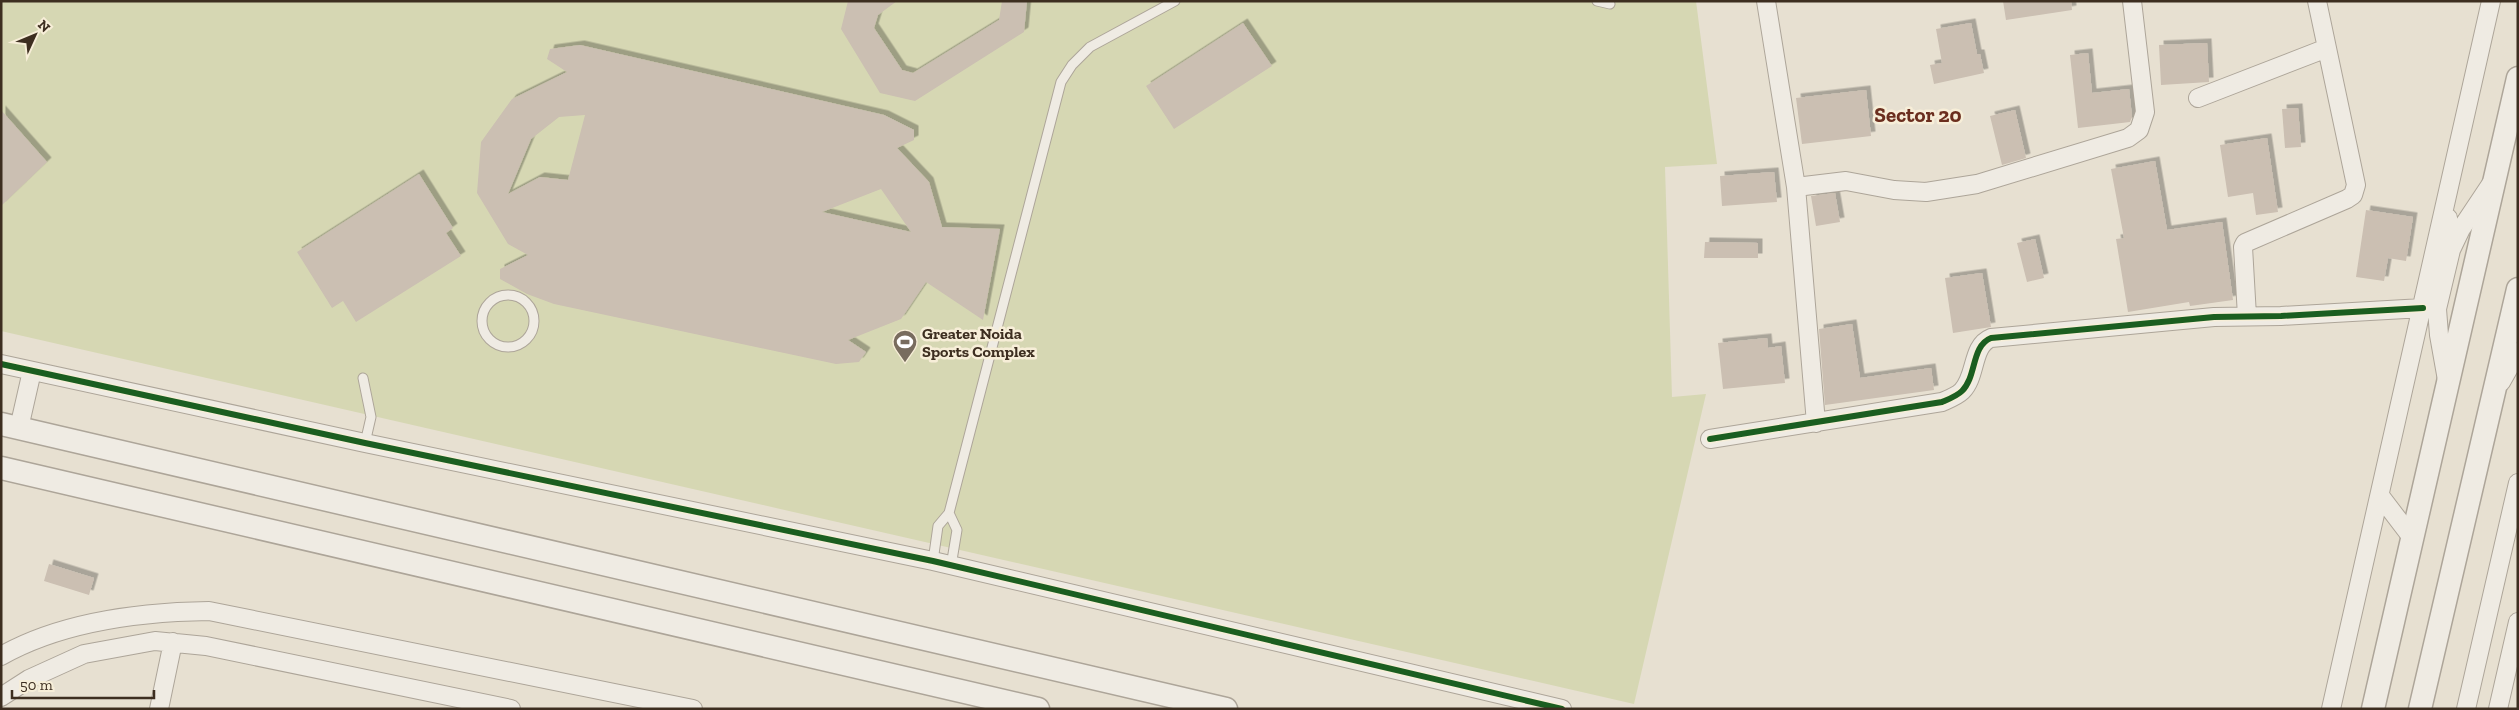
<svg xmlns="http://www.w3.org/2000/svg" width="2519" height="710" viewBox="0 0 2519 710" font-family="'Zilla Slab',serif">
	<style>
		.green { fill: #d6d7b3 }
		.building { fill: #cbbfb2; fill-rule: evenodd; filter: url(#shadow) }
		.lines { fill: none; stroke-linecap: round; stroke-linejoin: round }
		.service-casing { stroke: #ada599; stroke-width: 11 }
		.minor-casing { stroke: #ada599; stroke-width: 20 }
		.tertiary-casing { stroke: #ada599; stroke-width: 25 }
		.service { stroke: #efebe3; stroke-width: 9 }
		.minor { stroke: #efebe3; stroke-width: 18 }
		.tertiary { stroke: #efebe3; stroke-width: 22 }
		.cycleway-casing { stroke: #f7eed8; stroke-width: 9 }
		.cycleway { stroke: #1b5e20; stroke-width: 6 }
		.labels { text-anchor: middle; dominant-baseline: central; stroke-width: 5; stroke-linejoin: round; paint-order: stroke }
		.poi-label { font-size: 16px; font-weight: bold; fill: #3d2e20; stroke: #f7eed8; text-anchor: start }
		.district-label { font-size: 21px; font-weight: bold; fill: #6b2e1e; stroke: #f7eed8 }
	</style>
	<defs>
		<filter id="shadow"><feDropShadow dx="4.5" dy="-4.5" stdDeviation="0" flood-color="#0004"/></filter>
	</defs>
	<rect width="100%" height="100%" fill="#e7e0d1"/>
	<path class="green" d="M1,1H1696L1717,164L1665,167L1672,397L1706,394L1634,704L1,331Z"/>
	<path class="building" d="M848,1H897L878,15L874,28L902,70L913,73L999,20L1002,1H1027L1024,32L915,101L880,93L841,29Z
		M2003,1H2071L2072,10L2006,20Z
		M1243,23L1272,66L1174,129L1146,86Z
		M1971,23L1977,54H1980L1984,73L1934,84L1930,65L1942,63L1936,29Z
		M2207,43L2209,82L2161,85L2159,45Z
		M580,45L884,115L914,130V140L897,148L929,182L942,227L1000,229L983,320L926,282L901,319L848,340L866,352L859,362L836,364L554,304L527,294L500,279V269L528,255L508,244L477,193L481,142L512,99L567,72L547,59L550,49ZM585,115L568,180L540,177L508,194L531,139L559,117ZM881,189L911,232L822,212Z
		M2088,53L2092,93L2129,89L2132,117L2130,122L2078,128L2070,55Z
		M1866,90L1871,136L1802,144L1796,98Z
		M2298,108L2301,147L2285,148L2282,109Z
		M1,110L47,162L1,206Z
		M2015,110L2026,158L2002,165L1990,116Z
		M2267,138L2278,212L2256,215L2253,193L2228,197L2220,145Z
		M2155,161L2167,230L2222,222L2233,300L2190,306L2189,302L2128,312L2116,239L2124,238L2111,169Z
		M1774,172L1777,202L1722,206L1720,176Z
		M419,174L453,228L446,233L461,256L356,322L343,301L332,308L297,252Z
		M1835,193L1840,222L1816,226L1811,196Z
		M2366,210L2413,217L2406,261L2388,258L2384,281L2356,277Z
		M2035,239L2044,278L2027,282L2017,243Z
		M1705,242L1758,243V258H1704Z
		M1982,273L1991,327L1953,333L1945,278Z
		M1852,324L1860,378L1931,368L1934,390L1825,405L1819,329Z
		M1767,338L1768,348L1781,346L1785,383L1723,389L1718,343Z
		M49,564L94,578L89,595L44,581Z"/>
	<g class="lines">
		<defs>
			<path id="service" d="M1597,1L1610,4
				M482 321a26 26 0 1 1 52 0a26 26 0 1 1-52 0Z
				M363,378L371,417L365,443
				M949,513L957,530L951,566
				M933,561L938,526L949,513L1061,82L1072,65L1090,47L1175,1"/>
			<path id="minor" d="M1766,1L1796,187L1816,423
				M2198,98L2327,48
				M1796,187L1846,181L1894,190L1926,192L1977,184L2128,138L2139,130L2145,112L2132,1
				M2451,250L2461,229L2491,184
				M2247,316L2243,247L2245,243L2347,199L2353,195L2356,185L2317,1
				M1,364L365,443L933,561L1562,709
				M2447,380L2439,335L2437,309L2451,250L2448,218
				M2501,382L2518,352
				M19,428L32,371
				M1710,439L1942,402C1949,399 1957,396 1962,391C1977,376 1971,346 1991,338L2214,317L2281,316L2423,308
				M2381,497L2413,539
				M1,656C61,622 141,612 209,611L693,709
				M1,697L29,679L84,654L155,641L206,646L511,709
				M159,709L173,642
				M2331,709L2491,1
				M2466,709L2518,483
				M2498,709L2518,622"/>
			<path id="tertiary" d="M1,424L1226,709
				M1,468L1038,709
				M2373,709L2518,78
				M2420,709L2518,289"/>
		</defs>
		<use href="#service" class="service-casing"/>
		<use href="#minor" class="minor-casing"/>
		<use href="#tertiary" class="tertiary-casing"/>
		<use href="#service" class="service"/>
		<use href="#minor" class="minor"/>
		<use href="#tertiary" class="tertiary"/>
		<defs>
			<path id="cycleway" d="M1,364L365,443L933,561L1562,709
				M1710,439L1942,402C1949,399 1957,396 1962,391C1977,376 1971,346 1991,338L2214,317L2281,316L2423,308"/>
		</defs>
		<use href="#cycleway" class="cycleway-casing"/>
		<use href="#cycleway" class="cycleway"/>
	</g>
	<defs>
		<symbol id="stadium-pin" viewBox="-11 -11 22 30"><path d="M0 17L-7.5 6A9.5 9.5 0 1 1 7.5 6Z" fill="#786c5e" stroke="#f7eed8"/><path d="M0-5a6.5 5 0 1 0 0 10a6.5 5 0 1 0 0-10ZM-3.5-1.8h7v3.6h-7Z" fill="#fff"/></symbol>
	</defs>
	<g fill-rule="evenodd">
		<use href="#stadium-pin" x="891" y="328" width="28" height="38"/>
	</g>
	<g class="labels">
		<g class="poi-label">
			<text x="922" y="333">Greater Noida<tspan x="922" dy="18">Sports Complex</tspan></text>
		</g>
		<g class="district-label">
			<text x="1918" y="114">Sector 20</text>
		</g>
	</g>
	<rect width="2519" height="710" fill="none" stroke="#3d2e20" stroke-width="5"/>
	<g transform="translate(35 35) rotate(46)" stroke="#f7eed8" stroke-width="4" paint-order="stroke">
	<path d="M0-4L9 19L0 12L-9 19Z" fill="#3d2e20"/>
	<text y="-8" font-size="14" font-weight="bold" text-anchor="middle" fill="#3d2e20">N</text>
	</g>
	<path d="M12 690v8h142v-8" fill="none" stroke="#3d2e20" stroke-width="2.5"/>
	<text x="20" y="690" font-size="15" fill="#3d2e20" stroke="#f7eed8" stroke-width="4" paint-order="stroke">50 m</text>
</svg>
